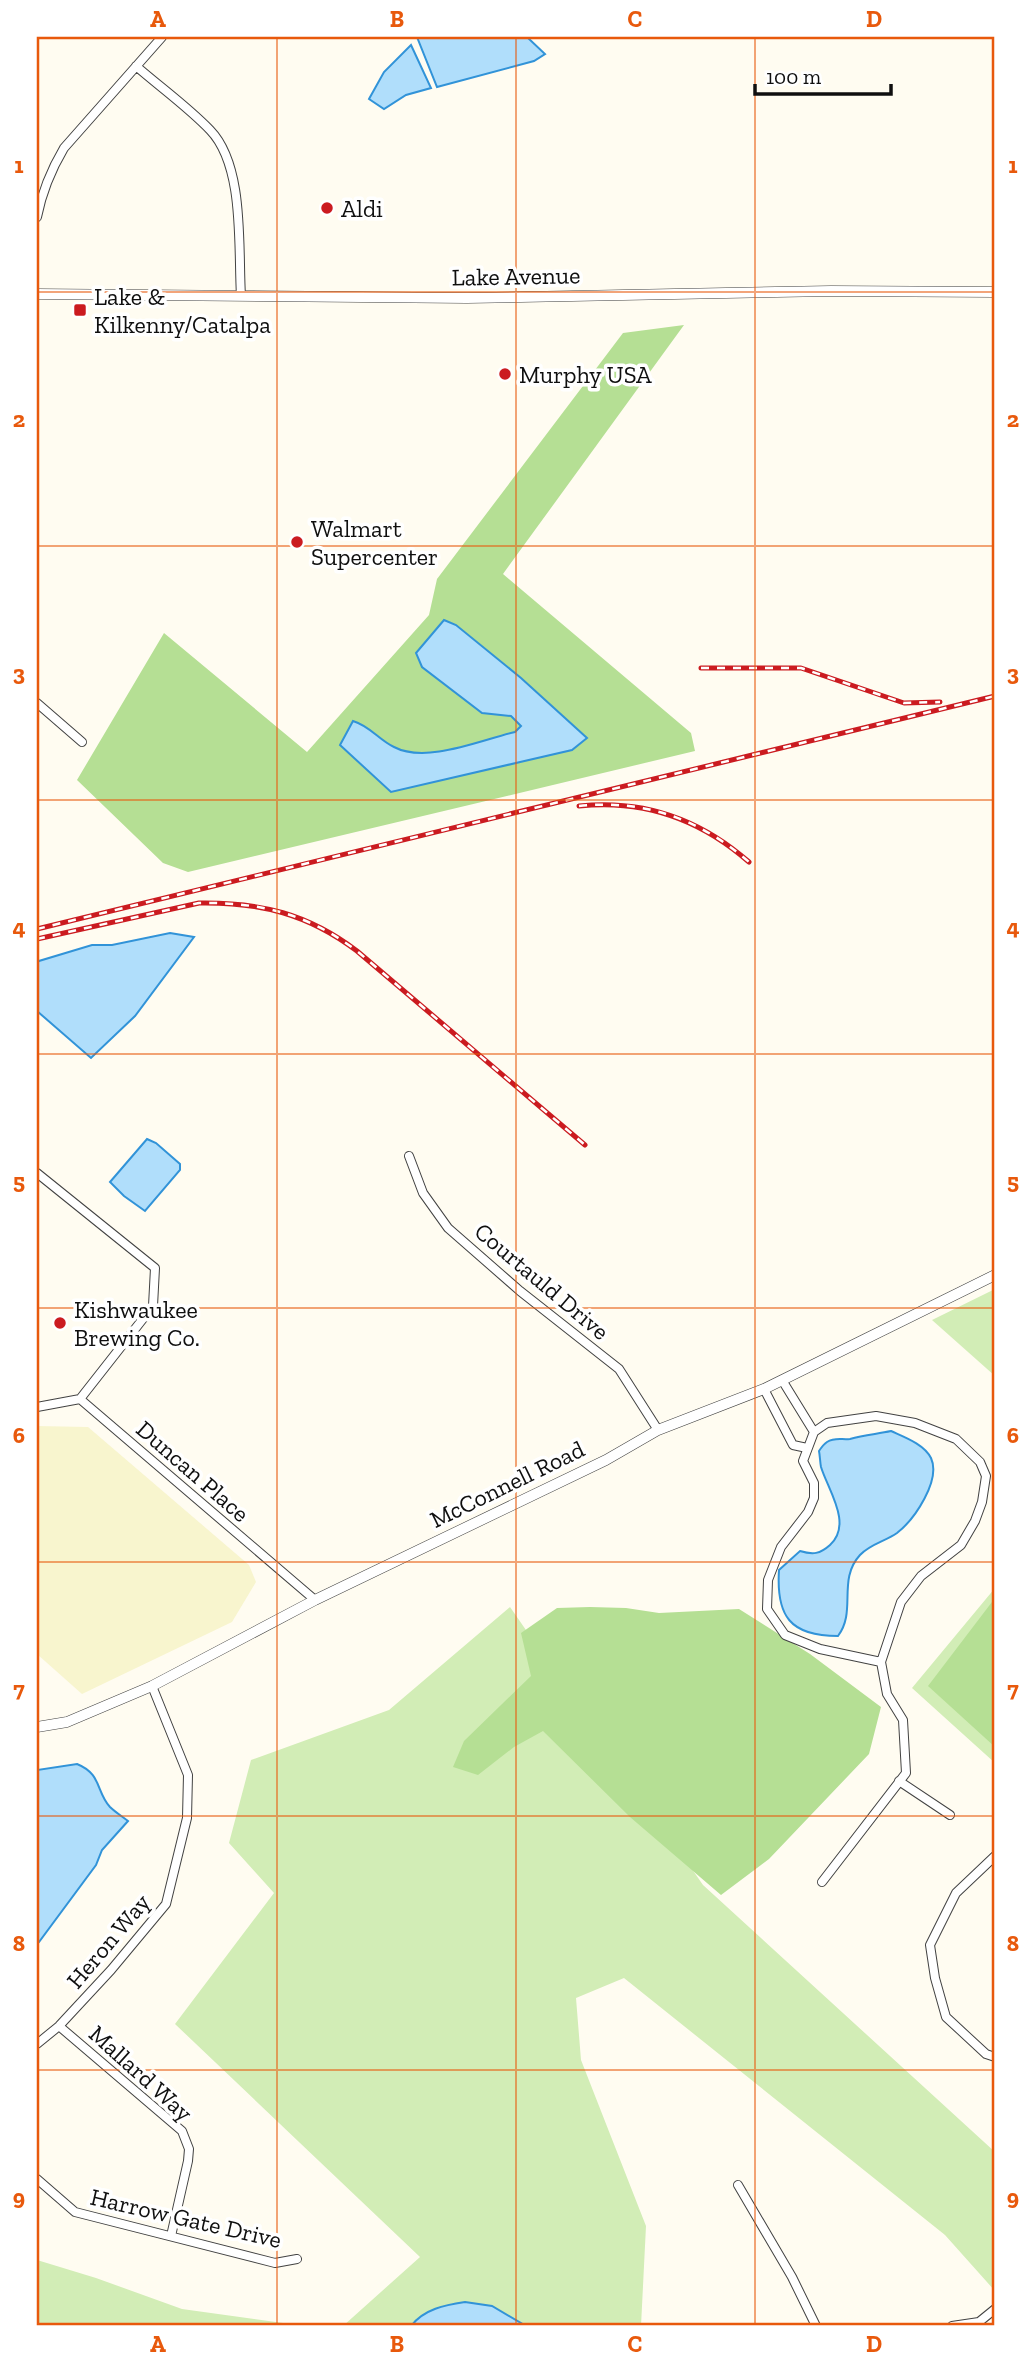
<svg xmlns="http://www.w3.org/2000/svg" width="1032" height="2363" viewBox="0 0 1032 2363" font-family="'Zilla Slab',serif">
	<style>
		.farmland { fill: #f8f5ce }
		.green { fill: #d2edb6 }
		.forest { fill: #b5df94 }
		.water { fill: #b0defb; stroke: #3193d8; stroke-width: 2 }
		.lines { fill: none; stroke-linecap: round; stroke-linejoin: round }
		.minor-casing { stroke: #424242; stroke-width: 10 }
		.tertiary-casing { stroke: #424242; stroke-width: 11 }
		.minor { stroke: #fff; stroke-width: 8 }
		.tertiary { stroke: #fff; stroke-width: 10 }
		.rail-casing { stroke: #cb1b20; stroke-width: 5 }
		.rail { stroke: #fff; stroke-width: 2.5; stroke-dasharray: 8; stroke-linecap: butt }
		.grid { fill: none; stroke: #e8590c; stroke-width: 2; stroke-opacity: 0.55 }
		.poi-dot { fill: #cb1b20; stroke: #fff; stroke-width: 2.5 }
		.labels { text-anchor: middle; dominant-baseline: central; stroke-width: 7; stroke-linejoin: round; paint-order: stroke }
		.poi-label { font-size: 24px; fill: #0f0f0f; stroke: #fff; text-anchor: start }
		.street-label { font-size: 24px; fill: #0f0f0f; stroke: #fff }
		.neatline { fill: none; stroke: #e8590c; stroke-width: 2.5 }
		.grid-label { font-size: 23px; text-anchor: middle; font-weight: bold; fill: #e8590c }
	</style>
	<rect width="100%" height="100%" fill="#fffcf1"/>
	<path class="farmland" d="M37,1426L88,1427L249,1565L256,1582L232,1622L82,1694L37,1654Z"/>
	<path class="green" d="M995,1289V1376L932,1320Z
		M995,1588V1763L912,1688Z
		M510,1607L703,1885L995,2152V2291L945,2235L624,1978L576,1998L581,2060L646,2226L641,2326H343L420,2257L175,2024L274,1893L229,1843L251,1760L389,1710Z
		M37,2260L96,2278L182,2309L305,2326H37Z"/>
	<path class="forest" d="M684,325L503,574L691,733L695,751L188,872L163,863L77,780L164,633L307,752L429,615L437,579L623,333Z
		M995,1598V1747L928,1686Z
		M590,1607L626,1608L659,1613L739,1609L810,1654L881,1707L869,1754L769,1859L721,1895L630,1817L543,1731L514,1747L478,1775L453,1767L464,1741L531,1676L521,1633L557,1608Z"/>
	<path class="water" d="M417,37H527L545,54L534,61L437,87Z
		M411,45L431,88L406,95L384,109L369,99L384,72Z
		M444,620L456,625L521,678L587,738L572,750L391,792L340,745L353,721C370,726 379,740 394,747C426,764 481,740 515,732L521,726L511,716L482,713L422,667L416,653Z
		M170,933L194,937L135,1016L91,1058L37,1011V963L39,961L92,945H112Z
		M147,1139L156,1143L180,1164V1170L145,1211L124,1196L110,1182Z
		M891,1431C904,1437 924,1444 931,1458C941,1480 915,1519 897,1533C886,1541 870,1544 860,1555C837,1580 857,1611 838,1636C790,1636 776,1616 779,1570L800,1551C813,1555 820,1554 830,1545C853,1524 828,1490 821,1467C820,1462 820,1456 819,1451C821,1448 824,1444 827,1442C835,1437 842,1440 850,1439C864,1435 877,1434 891,1431Z
		M77,1764C102,1774 96,1792 110,1807C115,1812 123,1817 128,1821L102,1850L96,1865L39,1942L37,1941V1770Z
		M465,2302L492,2306L526,2326H411C424,2309 445,2305 465,2302Z"/>
	<g class="lines">
		<defs>
			<path id="minor" d="M136,66C160,87 188,107 210,130C245,166 238,248 241,296
				M37,217C42,192 51,170 64,148L162,37
				M37,703L82,742
				M409,1156L423,1193L448,1228L520,1291L619,1369L658,1430
				M37,1173L155,1268L153,1306L80,1399
				M782,1380L814,1432
				M764,1389L793,1445L807,1448
				M80,1399L315,1600
				M37,1407L80,1399
				M814,1432L827,1423L876,1416L915,1423L956,1439L980,1462L986,1476L982,1502L975,1521L961,1545L921,1576L901,1602L881,1662L887,1694L903,1720L906,1773L822,1882
				M814,1432L803,1461L814,1483V1498L808,1512L781,1547L768,1580L767,1609L785,1635L820,1649L881,1662
				M899,1781L950,1815
				M995,1856L956,1893L930,1945L935,1978L946,2017L986,2054L995,2057
				M59,2026L182,2131L189,2149L188,2161L171,2236
				M37,2044L59,2026L111,1970L166,1904L187,1818L188,1775L152,1686
				M37,2179L75,2212L275,2263L297,2259
				M738,2185L792,2277L816,2326
				M952,2326L979,2322L995,2309"/>
			<path id="tertiary" d="M37,294L467,298L831,291L995,292
				M37,1727L67,1722L152,1686L315,1600L606,1460L658,1430L764,1389L995,1275"/>
		</defs>
		<use href="#minor" class="minor-casing"/>
		<use href="#tertiary" class="tertiary-casing"/>
		<use href="#minor" class="minor"/>
		<use href="#tertiary" class="tertiary"/>
		<defs>
			<path id="rail" d="M701,668H801L904,703L940,702
				M579,806C644,799 700,819 749,862
				M37,929L995,696
				M37,939L199,903C261,902 308,914 357,951L585,1145"/>
		</defs>
		<use href="#rail" class="rail-casing"/>
		<use href="#rail" class="rail"/>
	</g>
	<path class="grid" d="M277,37V2326M516,37V2326M755,37V2326M37,292H995M37,546H995M37,800H995M37,1054H995M37,1308H995M37,1562H995M37,1816H995M37,2070H995"/>
	<g class="poi-dot">
		<circle cx="327" cy="208" r="7"/>
		<rect x="73" y="303" width="14" height="14" rx="3.5"/>
		<circle cx="505" cy="374" r="7"/>
		<circle cx="297" cy="542" r="7"/>
		<circle cx="60" cy="1323" r="7"/>
	</g>
	<g class="labels">
		<g class="poi-label">
			<text x="341" y="208">Aldi</text>
			<text x="94" y="296">Lake &amp;<tspan x="94" dy="28">Kilkenny/Catalpa</tspan></text>
			<text x="519" y="374">Murphy USA</text>
			<text x="311" y="528">Walmart<tspan x="311" dy="28">Supercenter</tspan></text>
			<text x="74" y="1309">Kishwaukee<tspan x="74" dy="28">Brewing Co.</tspan></text>
		</g>
		<g class="street-label">
			<text transform="translate(516 276) rotate(-1)">Lake Avenue</text>
			<text transform="translate(542 1281) rotate(40)">Courtauld Drive</text>
			<text transform="translate(193 1471) rotate(41)">Duncan Place</text>
			<text transform="translate(507 1484) rotate(-26)">McConnell Road</text>
			<text transform="translate(108 1941) rotate(-50)">Heron Way</text>
			<text transform="translate(141 2073) rotate(42)">Mallard Way</text>
			<text transform="translate(186 2218) rotate(13)">Harrow Gate Drive</text>
		</g>
	</g>
	<rect width="1032" height="2363" fill="none" stroke="#ffffff" stroke-width="77"/>
	<path d="M755 84v10h136v-10" fill="none" stroke="#0f0f0f" stroke-width="3.5"/>
	<text x="766" y="84" font-size="21" fill="#0f0f0f" stroke="#ffffff" stroke-width="5" paint-order="stroke">100 m</text>
	<rect x="38" y="38" width="955" height="2286" class="neatline"/>
	<g class="grid-label">
		<text x="158" y="27">A</text>
		<text x="397" y="27">B</text>
		<text x="635" y="27">C</text>
		<text x="874" y="27">D</text>
		<text x="19" y="173">1</text>
		<text x="1013" y="173">1</text>
		<text x="19" y="427">2</text>
		<text x="1013" y="427">2</text>
		<text x="19" y="681">3</text>
		<text x="1013" y="681">3</text>
		<text x="19" y="935">4</text>
		<text x="1013" y="935">4</text>
		<text x="19" y="1189">5</text>
		<text x="1013" y="1189">5</text>
		<text x="19" y="1443">6</text>
		<text x="1013" y="1443">6</text>
		<text x="19" y="1697">7</text>
		<text x="1013" y="1697">7</text>
		<text x="19" y="1951">8</text>
		<text x="1013" y="1951">8</text>
		<text x="19" y="2205">9</text>
		<text x="1013" y="2205">9</text>
		<text x="158" y="2352">A</text>
		<text x="397" y="2352">B</text>
		<text x="635" y="2352">C</text>
		<text x="874" y="2352">D</text>
	</g>
</svg>
